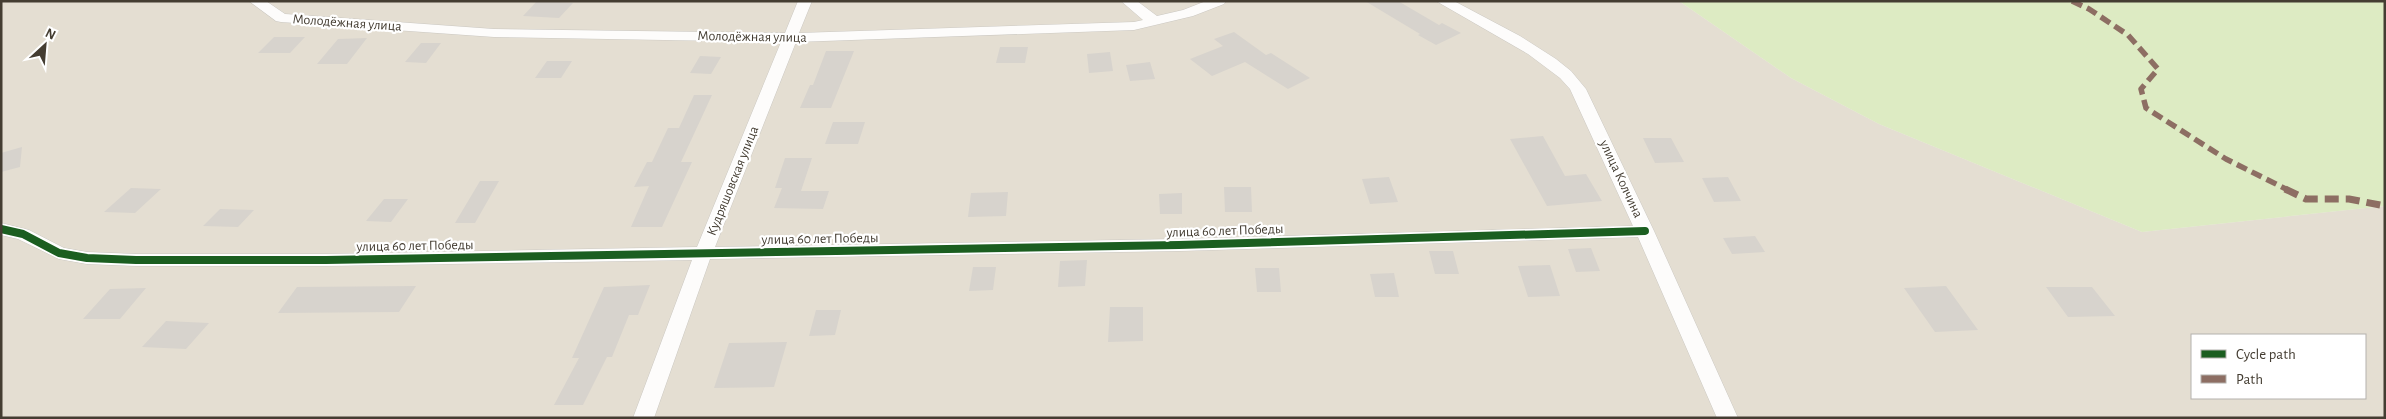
<svg xmlns="http://www.w3.org/2000/svg" width="2386" height="419" viewBox="0 0 2386 419" font-family="'Alegreya Sans',sans-serif">
	<style>
		.residential { fill: #e4ded2; fill-rule: evenodd }
		.green { fill: #ddebc3 }
		.building { fill: #d7d3cd }
		.lines { fill: none; stroke-linecap: round; stroke-linejoin: round }
		.street-casing { stroke: #cbc8c2; stroke-width: 1 }
		.street { fill: #fdfcfb; fill-rule: evenodd }
		.quiet-far1 { stroke: #8d6e63; stroke-width: 5.5; stroke-dasharray: 11 5.5; stroke-linecap: butt }
		.quiet { stroke: #8d6e63; stroke-width: 7; stroke-dasharray: 14 7; stroke-linecap: butt }
		.cycleway-casing { stroke: #fff; stroke-width: 11 }
		.cycleway { stroke: #1b5e20; stroke-width: 8 }
		.labels { text-anchor: middle; dominant-baseline: central; stroke-width: 4.5; stroke-linejoin: round; paint-order: stroke }
		.street-label { font-size: 14px; fill: #443d32; stroke: #fff }
	</style>
	<rect width="100%" height="100%" fill="#efece6"/>
	<path class="residential" d="M1,1H1679L1791,78L1879,124L2142,232L2385,206V418H1ZM2192,335H2365V398H2192Z"/>
	<path class="green" d="M1679,1H2385V206L2142,232L1879,124L1791,78Z"/>
	<path class="building" d="M537,1H544L573,3L559,18L523,16Z
		M1365,1H1398L1439,25L1442,23L1461,33L1436,45L1418,35L1420,34Z
		M1234,32L1266,55L1271,53L1310,78L1288,89L1245,62L1212,76L1190,59L1223,46L1214,39Z
		M274,37H305L290,53H258Z
		M367,38L347,64H317L338,39Z
		M421,43H441L426,63L405,62Z
		M1000,47H1028L1025,63H996Z
		M826,51H854L831,108H800L810,85H813Z
		M1110,52L1113,71L1089,73L1087,54Z
		M700,56L721,57L711,74L690,73Z
		M547,61H572L561,78H535Z
		M1150,62L1155,79L1130,81L1126,65Z
		M694,95H712L681,162H692L662,227H631L649,186L634,187L647,162H652L668,128H679Z
		M833,122H865L858,144H825Z
		M1543,136L1565,176L1586,174L1602,201L1547,206L1510,139Z
		M1643,138H1671L1684,162L1655,163Z
		M22,147L20,167L1,172V153Z
		M785,158H812L801,191H829L823,209L774,208L782,188H775Z
		M1389,177L1398,202L1370,204L1362,179Z
		M1728,177L1741,201L1714,202L1702,178Z
		M480,181H499L475,223H455Z
		M1224,187H1251L1252,212H1225Z
		M131,188L161,189L135,213L104,212Z
		M1008,192L1006,216L968,217L971,193Z
		M1182,193V214H1160L1159,194Z
		M384,199H408L391,222L366,221Z
		M220,209L254,210L238,227L203,226Z
		M1755,236L1765,252L1732,254L1723,238Z
		M1591,248L1600,271L1576,272L1568,249Z
		M1429,251H1453L1459,274H1435Z
		M1087,260L1085,286L1058,287L1060,261Z
		M1550,265L1560,296L1528,297L1518,266Z
		M973,267H996L993,290L969,291Z
		M1255,268H1279L1281,292H1257Z
		M1394,273L1399,297H1375L1370,274Z
		M650,285L638,315H629L612,357H607L583,405H554L579,358H572L604,287Z
		M416,286L399,312L278,313L297,287Z
		M1946,286L1978,330L1935,332L1904,288Z
		M2046,287H2092L2115,316L2068,317Z
		M146,288L120,319H83L110,289Z
		M1110,307H1143V341L1108,342Z
		M816,310H841L835,335L809,336Z
		M166,321L209,323L186,349L142,347Z
		M787,342L774,387L714,388L729,343Z"/>
	<g class="lines">
		<defs>
			<path id="street" d="M249,1H266L285,14L494,29L785,33L798,1H812L799,33L1134,22L1143,20L1121,1H1137L1157,16L1183,10L1206,1H1226L1224,4L1193,16L1134,30L796,42L715,247L1179,239L1633,226L1570,89L1560,78L1528,54L1436,1H1454L1520,36L1556,59L1571,71L1586,89L1654,231L1738,418H1717L1638,237L1179,251L710,259L654,418H633L692,260L326,266H136L87,264L59,259L18,239L1,235V223L29,230L64,248L87,252L136,254H326L697,247L781,42L494,37L281,22L276,21Z"/>
		</defs>
		<use href="#street" class="street-casing"/>
		<use href="#street" class="street"/>
		<path class="quiet-far1" d="M2072,1L2089,9L2128,35L2158,69L2141,89L2146,108L2226,159L2288,190"/>
		<path class="quiet" d="M2285,189L2306,199H2349L2385,206"/>
		<defs>
			<path id="cycleway" d="M1,229L23,234L59,253L87,258L136,260H326L1179,245L1645,231"/>
		</defs>
		<use href="#cycleway" class="cycleway-casing"/>
		<use href="#cycleway" class="cycleway"/>
	</g>
	<g class="labels">
		<g class="street-label">
			<text transform="translate(347 23) rotate(4)">Молодёжная улица</text>
			<text transform="translate(752 37) rotate(1)">Молодёжная улица</text>
			<text transform="translate(1621 179) rotate(65)">улица Колчина</text>
			<text transform="translate(733 181) rotate(-68)">Кудряшовская улица</text>
			<text transform="translate(1225 231) rotate(-2)">улица 60 лет Победы</text>
			<text transform="translate(820 239) rotate(-1)">улица 60 лет Победы</text>
			<text transform="translate(415 246) rotate(-1)">улица 60 лет Победы</text>
		</g>
	</g>
	<rect width="2386" height="419" fill="none" stroke="#443d32" stroke-width="5"/>
	<rect x="2191" y="334" width="175" height="65" fill="#ffffff" stroke="#b4b1ad"/>
	<rect x="2201" y="350" width="25" height="8" fill="#1b5e20" stroke="#b4b1ad"/>
	<text x="2236" y="359" font-size="15" fill="#443d32">Cycle path</text>
	<rect x="2201" y="375" width="25" height="8" fill="#8d6e63" stroke="#b4b1ad"/>
	<text x="2236" y="384" font-size="15" fill="#443d32">Path</text>
	<g transform="translate(45 45) rotate(26)" stroke="#ffffff" stroke-width="4" paint-order="stroke">
	<path d="M0-4L9 19L0 12L-9 19Z" fill="#443d32"/>
	<text y="-8" font-size="14" font-weight="bold" text-anchor="middle" fill="#443d32">N</text>
	</g>
</svg>
